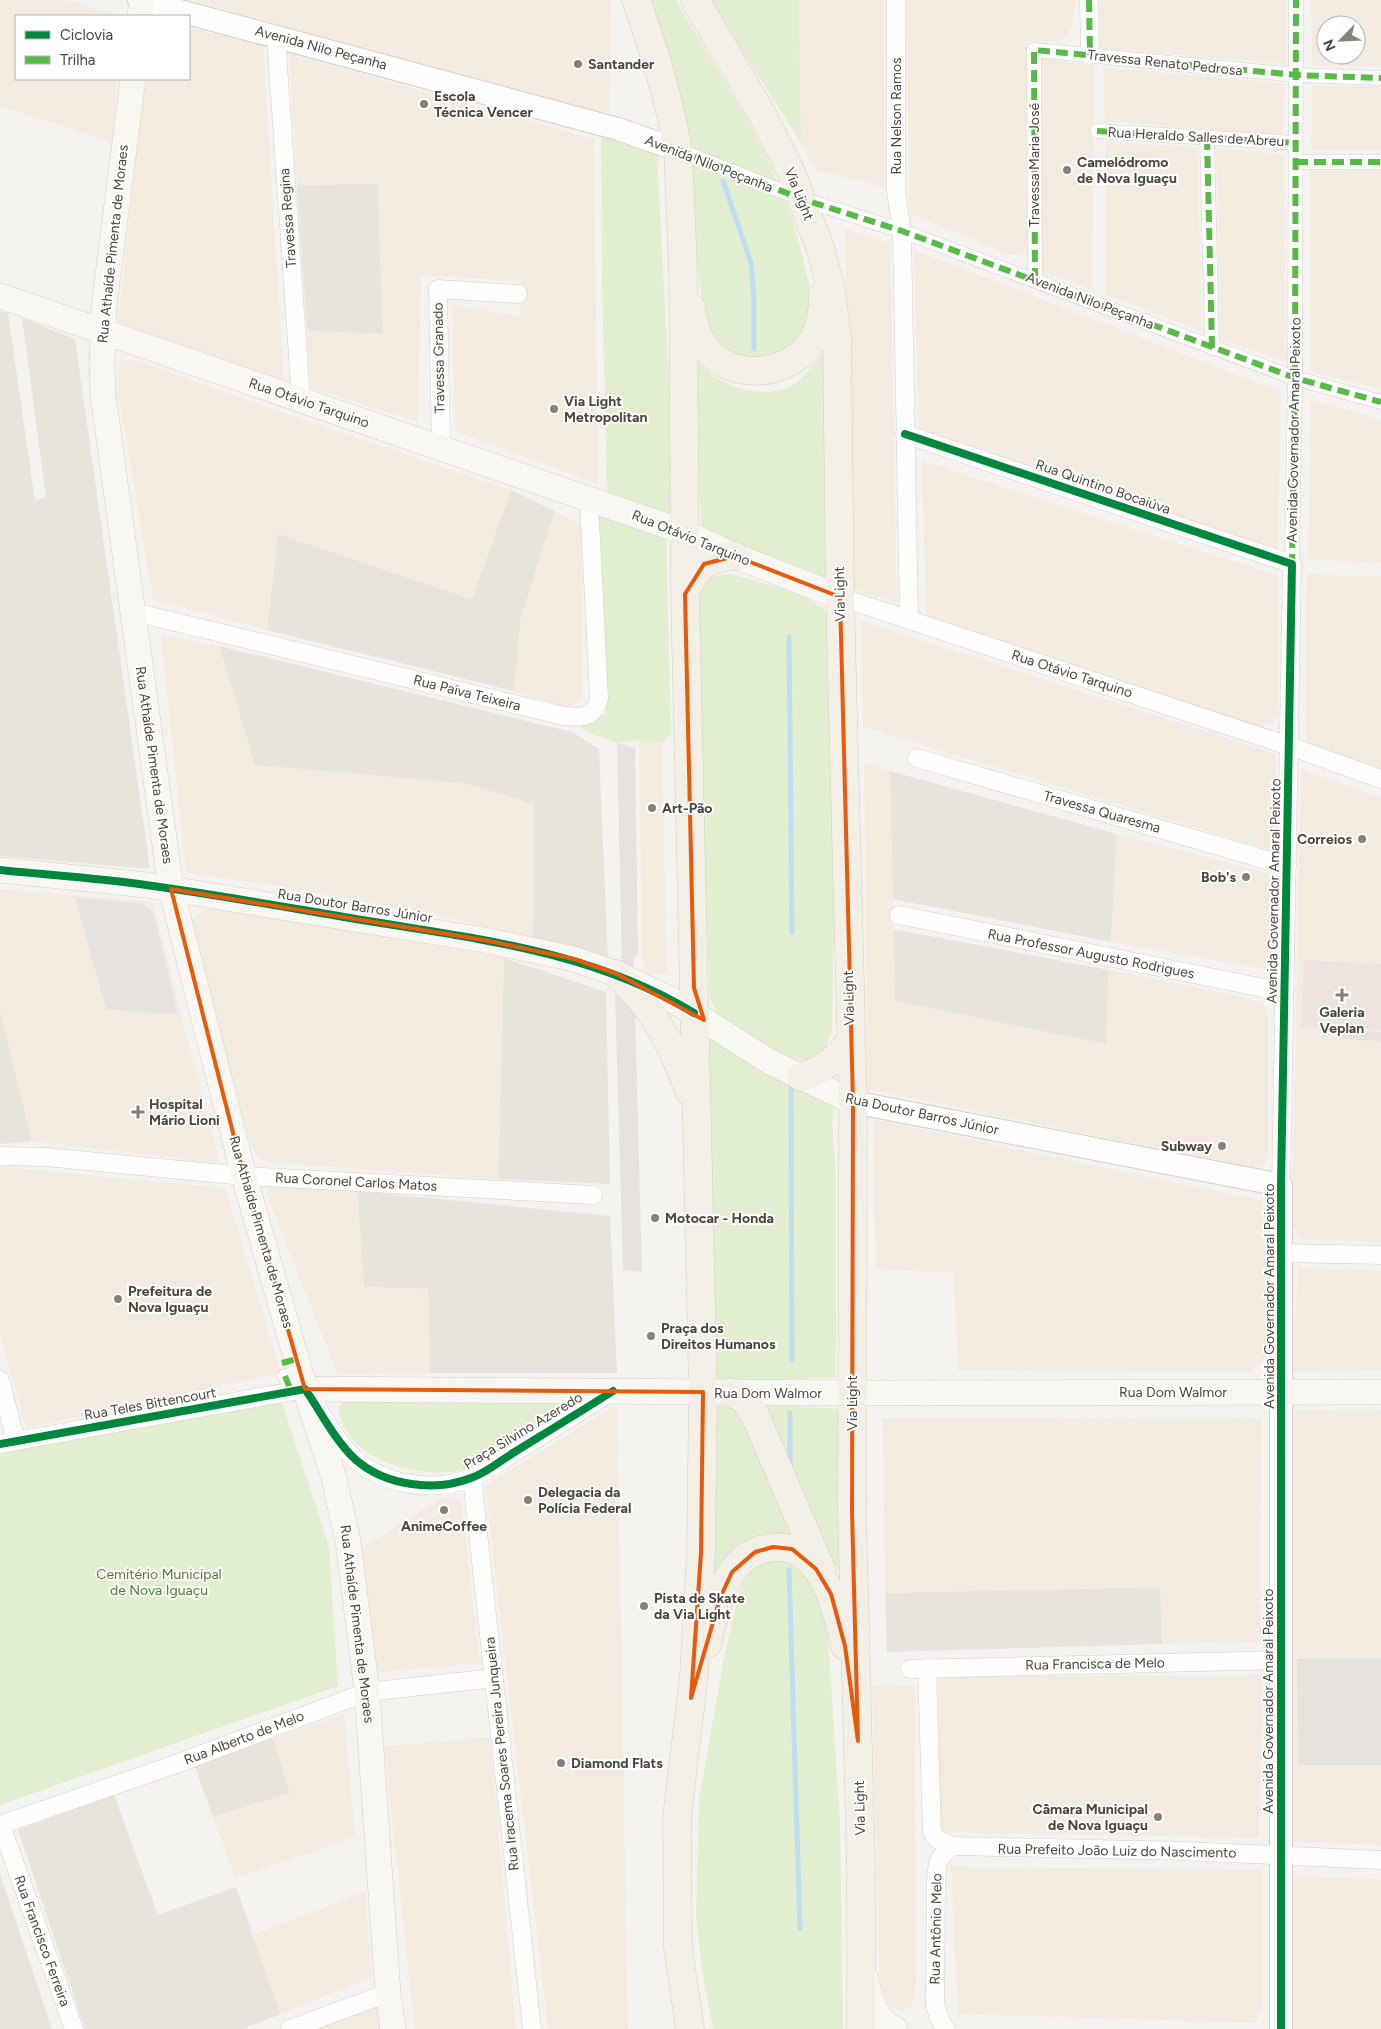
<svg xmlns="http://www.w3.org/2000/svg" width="1381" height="2029" viewBox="0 0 1381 2029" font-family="Figtree,sans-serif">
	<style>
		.residential { fill: #e7e4dc }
		.commercial { fill: #f3ebdf; fill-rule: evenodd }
		.medical { fill: #eee3df }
		.green { fill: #e1eecf }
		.parking { fill: #e6e3df }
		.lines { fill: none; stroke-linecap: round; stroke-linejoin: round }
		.stream { stroke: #c0ddf1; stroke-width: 5 }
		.pedestrian-casing { stroke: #d2d0cb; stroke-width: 15 }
		.minor-casing { stroke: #d2d0cb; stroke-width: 19 }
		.tertiary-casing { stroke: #d2d0cb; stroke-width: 24 }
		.secondary-casing { stroke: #d3cfc5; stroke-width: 26 }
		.primary-casing { stroke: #d6cebb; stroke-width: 29 }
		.pedestrian { stroke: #fdfdfc; stroke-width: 14 }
		.minor { stroke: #fdfdfc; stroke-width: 18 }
		.tertiary { stroke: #fdfdfc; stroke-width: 22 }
		.secondary { stroke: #f7f6f1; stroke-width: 25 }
		.primary { stroke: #f2efe6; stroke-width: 28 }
		.quiet { stroke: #58b947; stroke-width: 6; stroke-dasharray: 12 6; stroke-linecap: butt }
		.cycleway-casing { stroke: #fff; stroke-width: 11 }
		.cycleway { stroke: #00873e; stroke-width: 8 }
		.marked { fill: none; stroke: #e8590c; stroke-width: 4; stroke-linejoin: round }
		.poi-dot { fill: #868178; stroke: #fff; stroke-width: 2 }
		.labels { text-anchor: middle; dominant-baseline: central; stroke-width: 4; stroke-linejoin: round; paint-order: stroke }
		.street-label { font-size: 14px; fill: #4b4439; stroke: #fff }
		.poi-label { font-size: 14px; font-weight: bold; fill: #4b4439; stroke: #fff; text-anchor: start }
		.park-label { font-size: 14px; fill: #4a7f2a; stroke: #fff }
	</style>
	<rect width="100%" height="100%" fill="#f4f2ee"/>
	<path class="residential" d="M378,183L383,334L307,331L297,185Z
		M0,311L8,313L35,501L46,497L22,318L75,339L150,869L0,856Z
		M511,490L555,511L521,617L514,691L267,630L278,534L472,599Z
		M219,646L572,732L599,749L608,961L533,938L534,804L464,784L255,765Z
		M890,771L1117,834L1111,942L892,899Z
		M893,929L1109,970L1106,1044L894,1001Z
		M504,958L606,992L610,1184L498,1179Z
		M0,1010L32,1141L0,1144Z
		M357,1191L610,1216L617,1373H430L428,1289L364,1287Z
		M1161,1587L1162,1644L887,1652L885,1593Z
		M273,1738L290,1793L213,1817L194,1764Z
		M114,1795L158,1915L236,1887L281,2014L242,2029H85L18,1830Z
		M0,1874L52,2029H0Z"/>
	<path class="commercial" d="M0,0H65L122,16H16V79H117L112,142L0,106Z
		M189,0H611L610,109L599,114Z
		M799,0H883L885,187L816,170L801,143Z
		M906,0H1075L1072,26L1067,37L1057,41H1028V245L1021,254L1009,255L910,213Z
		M1100,0H1286V64L1100,48Z
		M1311,0H1381V66L1312,65ZM1326,25H1356V55H1326Z
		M189,28L263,45L284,381L118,322L145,79H189Z
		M289,54L594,139L598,484L455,431L452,305L520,316V281L421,275L418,422L311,388L307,331L383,334L378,184L297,185Z
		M1040,58L1094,66L1092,290L1041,271Z
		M1103,68L1285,83L1283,137L1105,121Z
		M1312,86L1381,87V150H1311Z
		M1105,142L1198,147L1201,331L1106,294Z
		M1216,148L1284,155L1286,362L1221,339Z
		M1310,168L1381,170V389L1310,372Z
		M845,229L890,243L897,603L850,588Z
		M914,250L1281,392L1278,551L919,429Z
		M120,360H136L284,413L511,490L472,599L278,534L267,630L153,599L117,385Z
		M1311,400L1381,420V563L1308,559Z
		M922,461L1278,576L1279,714L1272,723L1260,728L926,615Z
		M555,511L582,525L583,699L568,708L514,691L521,617Z
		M1307,574L1381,576V769L1306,742Z
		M861,621L1276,754V852L863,727Z
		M161,635L219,646L255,765L464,783L534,804L533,938L436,915L286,887L186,873Z
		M639,740L662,743L667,974H646L642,955Z
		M864,762L890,771L895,1001L1106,1044L1109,970L1252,999L1263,1004L1268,1016V1155L1265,1163L1253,1168L868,1089Z
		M1301,769L1381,798V1241L1301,1240L1292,1225Z
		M1117,834L1271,874L1266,969L1111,942Z
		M0,889L153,902L219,1163L32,1141L0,1010Z
		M213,907L504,958L498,1179L266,1162L255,1154L245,1126L190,924L196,916Z
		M873,1119L1263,1201L1266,1358L1250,1372L958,1371L954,1273L876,1269Z
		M3,1167L225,1188L281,1373L26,1428L0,1335V1168Z
		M272,1187L357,1191L364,1287L428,1289L430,1373L338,1374L266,1193Z
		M1298,1268L1381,1270V1371L1292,1372Z
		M617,1405L628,2029H548L485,1485Z
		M1295,1410L1381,1411V1845L1291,1842Z
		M883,1418L1261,1419L1260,1642L1162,1644L1160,1587L885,1593Z
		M442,1498L457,1499L462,1506L480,1663L377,1673L361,1548Z
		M1262,1675L1259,1838L939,1832L938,1677Z
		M872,1685L915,1686L916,1984L913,2005L901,2012L889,2005L880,1987Z
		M344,1714L355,1837L235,1878L213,1817L290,1793L273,1738Z
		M490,1737L516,2029H415L384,1746Z
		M951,1867L1262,1869V2010L1255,2023L958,2014Z
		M1293,1877L1381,1879V2029H1289Z
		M365,1892L372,1977L281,2014L252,1935Z
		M378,2004L386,2029H310Z"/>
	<path class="medical" d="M1304,960L1381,964V1030L1301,1027Z"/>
	<path class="green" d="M649,0H676L746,117L765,154L793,220L810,287L811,319L795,346L768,364L729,357L705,328L698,272L688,144Z
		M710,0H799L801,143Z
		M601,129L657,150L676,521L607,494L602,278Z
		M825,351L831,586L701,530L695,360C718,385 760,402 793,385C803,379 817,360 825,351Z
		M594,508L666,529L671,734L662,743L639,740L617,743L592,734L571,720L606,714Z
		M728,573L801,594L823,608L830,621L835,860L832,1028L827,1045L819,1054L805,1061L781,1057L717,1014L710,997L693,598L705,580Z
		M704,1034L834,1108L832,1123L836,1177V1378L710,1380Z
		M280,1396L329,1546L338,1686L0,1805V1454Z
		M346,1399L576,1402V1404C558,1420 532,1431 511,1443C497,1452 482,1463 468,1468C438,1480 377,1467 356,1443C348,1434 336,1419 339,1406Z
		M755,1404L842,1409L841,1573L832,1561Z
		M713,1406H735L745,1420L795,1536L714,1588Z
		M786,1558L813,1574L828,1635L840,1824L843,2029H713L703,1976L696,1918L699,1800L724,1658L741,1586L752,1570L759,1564L767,1561Z"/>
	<path class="parking" d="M617,743L635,748L638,954L634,957V966L622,965Z
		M75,897L135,903L142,904L151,911L155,918L178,1015L106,1009Z
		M615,994L635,1010L642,1272L623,1270Z
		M1339,1030L1381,1032V1041L1339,1039Z
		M1381,1658V1765H1298L1297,1659Z"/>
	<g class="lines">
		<path class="stream" d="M723,181L751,263L754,297V349
			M789,637L792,933
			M791,1086L792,1360
			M790,1468V1413
			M789,1570L800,1929"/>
		<defs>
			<path id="pedestrian" d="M1097,131L1296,143
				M1207,138L1212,348
				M678,150L802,199L902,231L1295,378L1381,402
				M1296,162H1381
				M1035,280L1034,50L1296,75L1381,78
				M1292,564L1295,378L1296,0
				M285,1376L291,1391"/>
			<path id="minor" d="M896,0V192L902,231L909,619
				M1089,0L1090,55
				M276,36L301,400
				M905,434L1292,564L1281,1185
				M441,449L438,289L518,294
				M840,597L1289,746L1381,779
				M134,612L564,716C581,718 595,718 599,698L589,501
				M917,758L1287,866
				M899,915L1284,992
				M0,1156L46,1157L244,1176L593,1195
				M1281,1253L1381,1255
				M0,1380L16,1441
				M0,1444L305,1389C321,1412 335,1441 356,1460C386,1486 435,1492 471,1478C486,1473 500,1461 513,1453C547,1432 580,1412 613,1391
				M472,1478L532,2029
				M927,1668L932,1832C936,1841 946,1844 954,1846L1182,1851L1381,1860
				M910,1669L1281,1660
				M0,1825L179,1763L367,1692L494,1678
				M1,1825L74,2029
				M290,2029L388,1993
				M946,2029L939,2018L935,2004L936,1882C937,1863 937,1857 954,1846"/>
			<path id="tertiary" d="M139,0L618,129L678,150
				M853,1102L1281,1185V2029"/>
			<path id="secondary" d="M140,16L142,0
				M133,79L104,306L102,363L103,395L171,889L244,1176L305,1389L333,1474L348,1541L367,1692L388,1993L393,2029
				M0,296L684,532L735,556L840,597
				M0,870L146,885L484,940L574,959L617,974L674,1001L770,1062L853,1102
				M305,1389L852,1393L1381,1392
				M865,1977C870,1997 874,2020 895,2029"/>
			<path id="primary" d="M636,0C654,49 669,99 678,150L683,268L685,594L703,1392L701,1553L694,1675L677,1817L678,1947L690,2029
				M695,0L762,114L791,172L821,250L831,289L837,337L840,597L853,1102L852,1512L861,1867V2029
				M691,308C693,320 695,331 701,341C724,382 786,379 811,343C821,329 823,312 823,295
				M685,594C695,567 707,558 735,556
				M617,974C654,1009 672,1044 689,1091
				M801,1077C822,1071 838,1058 850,1041
				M730,1392L744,1399L755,1415L821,1569
				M707,1644C714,1618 719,1588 736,1566C745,1556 756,1550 769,1548C822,1539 836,1609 845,1646"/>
		</defs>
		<use href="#pedestrian" class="pedestrian-casing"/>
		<use href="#minor" class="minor-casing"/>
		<use href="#tertiary" class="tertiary-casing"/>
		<use href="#secondary" class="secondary-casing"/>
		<use href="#primary" class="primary-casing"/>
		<use href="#pedestrian" class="pedestrian"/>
		<use href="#minor" class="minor"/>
		<use href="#tertiary" class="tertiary"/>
		<use href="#secondary" class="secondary"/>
		<use href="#primary" class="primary"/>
		<path class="quiet" d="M1089,0L1090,55
			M1097,131L1296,143
			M1207,138L1212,348
			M678,150L802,199L902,231L1295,378L1381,402
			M1296,162H1381
			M1035,280L1034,50L1296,75L1381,78
			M1292,566L1295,378L1296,0
			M282,1363L297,1359
			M285,1376L291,1391"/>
		<defs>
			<path id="cycleway" d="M905,434L1292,564L1281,1185V2029
				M0,870C49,875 98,878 146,885C219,895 290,908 362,920C477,939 593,951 694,1013
				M0,1444L305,1389C321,1412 335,1441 356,1460C386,1486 435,1492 471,1478C486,1473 500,1461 513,1453C547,1432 580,1412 613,1391"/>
		</defs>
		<use href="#cycleway" class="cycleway-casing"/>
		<use href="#cycleway" class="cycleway"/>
	</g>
	<path class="marked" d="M735,556L840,597L853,1102L852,1512L858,1741L845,1646L831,1594L816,1569L792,1549L773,1547L755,1552L732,1572L720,1598L691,1698L701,1553L703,1392L305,1389L244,1176L171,889L484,940L574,959L617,974L704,1020L694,988L685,594L704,564Z"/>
	<g class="poi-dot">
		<circle cx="578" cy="64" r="5"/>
		<circle cx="424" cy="104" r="5"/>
		<circle cx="1067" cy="170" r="5"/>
		<circle cx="554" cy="409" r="5"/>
		<circle cx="652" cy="808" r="5"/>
		<circle cx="1362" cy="839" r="5"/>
		<circle cx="1246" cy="877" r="5"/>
		<path d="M1339.5 987.5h5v5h5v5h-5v5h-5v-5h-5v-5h5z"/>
		<path d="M135.5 1104.5h5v5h5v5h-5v5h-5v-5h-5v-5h5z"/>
		<circle cx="1222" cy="1146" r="5"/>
		<circle cx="655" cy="1218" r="5"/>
		<circle cx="118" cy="1299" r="5"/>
		<circle cx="651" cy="1336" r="5"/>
		<circle cx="528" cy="1500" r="5"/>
		<circle cx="444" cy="1510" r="5"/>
		<circle cx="644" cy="1606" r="5"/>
		<circle cx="561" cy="1763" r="5"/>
		<circle cx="1158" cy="1817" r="5"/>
	</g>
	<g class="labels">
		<g class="street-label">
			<text transform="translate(321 48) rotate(15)">Avenida Nilo Peçanha</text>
			<text transform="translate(1165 63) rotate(6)">Travessa Renato Pedrosa</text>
			<text transform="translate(896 116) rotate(-90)">Rua Nelson Ramos</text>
			<text transform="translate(1196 137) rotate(3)">Rua Heraldo Salles de Abreu</text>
			<text transform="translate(709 164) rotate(21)">Avenida Nilo Peçanha</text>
			<text transform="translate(1034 165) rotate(-90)">Travessa Maria José</text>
			<text transform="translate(799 194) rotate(68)">Via Light</text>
			<text transform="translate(288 218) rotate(-94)">Travessa Regina</text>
			<text transform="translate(113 244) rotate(-84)">Rua Athaíde Pimenta de Moraes</text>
			<text transform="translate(1090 301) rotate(21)">Avenida Nilo Peçanha</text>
			<text transform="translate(439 358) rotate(-91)">Travessa Granado</text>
			<text transform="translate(309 403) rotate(19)">Rua Otávio Tarquino</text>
			<text transform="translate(1294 430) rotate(-89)">Avenida Governador Amaral Peixoto</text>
			<text transform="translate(1103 487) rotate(19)">Rua Quintino Bocaiúva</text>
			<text transform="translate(691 538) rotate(22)">Rua Otávio Tarquino</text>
			<text transform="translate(840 594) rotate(-91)">Via Light</text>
			<text transform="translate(1072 674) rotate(18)">Rua Otávio Tarquino</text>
			<text transform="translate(467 693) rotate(14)">Rua Paiva Teixeira</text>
			<text transform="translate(154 765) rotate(82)">Rua Athaíde Pimenta de Moraes</text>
			<text transform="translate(1102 812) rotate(16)">Travessa Quaresma</text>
			<text transform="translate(1274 891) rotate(-89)">Avenida Governador Amaral Peixoto</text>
			<text transform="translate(355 906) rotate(9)">Rua Doutor Barros Júnior</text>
			<text transform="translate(1091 954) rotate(11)">Rua Professor Augusto Rodrigues</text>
			<text transform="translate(849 998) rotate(-91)">Via Light</text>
			<text transform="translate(922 1114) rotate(12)">Rua Doutor Barros Júnior</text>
			<text transform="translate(356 1182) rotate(3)">Rua Coronel Carlos Matos</text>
			<text transform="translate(261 1232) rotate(74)">Rua Athaíde Pimenta de Moraes</text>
			<text transform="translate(1269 1296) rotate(-90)">Avenida Governador Amaral Peixoto</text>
			<text x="1173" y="1392">Rua Dom Walmor</text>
			<text x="768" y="1393">Rua Dom Walmor</text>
			<text transform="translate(852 1403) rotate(-90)">Via Light</text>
			<text transform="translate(150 1404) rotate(-10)">Rua Teles Bittencourt</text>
			<text transform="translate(523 1431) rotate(-31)">Praça Silvino Azeredo</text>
			<text transform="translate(357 1624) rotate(83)">Rua Athaíde Pimenta de Moraes</text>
			<text transform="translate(1095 1664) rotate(-1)">Rua Francisca de Melo</text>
			<text transform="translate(1268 1701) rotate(-90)">Avenida Governador Amaral Peixoto</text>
			<text transform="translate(244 1738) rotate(-21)">Rua Alberto de Melo</text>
			<text transform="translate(502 1754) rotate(-96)">Rua Iracema Soares Pereira Junqueira</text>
			<text transform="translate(860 1808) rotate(-91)">Via Light</text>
			<text transform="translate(1117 1851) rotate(1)">Rua Prefeito João Luiz do Nascimento</text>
			<text transform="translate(936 1929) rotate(-89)">Rua Antônio Melo</text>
			<text transform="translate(42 1941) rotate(70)">Rua Francisco Ferreira</text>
		</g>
		<g class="poi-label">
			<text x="588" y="64">Santander</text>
			<text x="434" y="96">Escola<tspan x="434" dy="16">Técnica Vencer</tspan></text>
			<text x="1077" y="162">Camelódromo<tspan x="1077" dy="16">de Nova Iguaçu</tspan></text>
			<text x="564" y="401">Via Light<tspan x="564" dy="16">Metropolitan</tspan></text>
			<text x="662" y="808">Art-Pão</text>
			<text x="1352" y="839" text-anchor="end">Correios</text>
			<text x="1236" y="877" text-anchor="end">Bob's</text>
			<text x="1342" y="1012" text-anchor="middle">Galeria<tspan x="1342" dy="16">Veplan</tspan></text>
			<text x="149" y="1104">Hospital<tspan x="149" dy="16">Mário Lioni</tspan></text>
			<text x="1212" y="1146" text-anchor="end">Subway</text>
			<text x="665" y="1218">Motocar - Honda</text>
			<text x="128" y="1291">Prefeitura de<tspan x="128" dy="16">Nova Iguaçu</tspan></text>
			<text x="661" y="1328">Praça dos<tspan x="661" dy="16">Direitos Humanos</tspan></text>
			<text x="538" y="1492">Delegacia da<tspan x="538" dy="16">Polícia Federal</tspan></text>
			<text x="444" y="1526" text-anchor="middle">AnimeCoffee</text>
			<text x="654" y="1598">Pista de Skate<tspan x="654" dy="16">da Via Light</tspan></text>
			<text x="571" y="1763">Diamond Flats</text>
			<text x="1148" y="1809" text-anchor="end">Câmara Municipal<tspan x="1148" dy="16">de Nova Iguaçu</tspan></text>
		</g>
		<g class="park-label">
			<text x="159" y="1574">Cemitério Municipal<tspan x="159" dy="16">de Nova Iguaçu</tspan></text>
		</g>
	</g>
	<rect x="15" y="15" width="175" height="65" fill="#ffffff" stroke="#b7b4b0"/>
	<rect x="25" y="31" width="25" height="8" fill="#00873e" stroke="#b7b4b0"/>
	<text x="60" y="40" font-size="15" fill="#4b4439">Ciclovia</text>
	<rect x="25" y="56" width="25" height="8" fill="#58b947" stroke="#b7b4b0"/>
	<text x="60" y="65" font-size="15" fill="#4b4439">Trilha</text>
	<g transform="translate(1341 40) rotate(246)"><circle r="24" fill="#ffffff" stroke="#b7b4b0"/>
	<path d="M0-4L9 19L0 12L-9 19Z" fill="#868178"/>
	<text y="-8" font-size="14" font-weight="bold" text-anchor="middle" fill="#4b4439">N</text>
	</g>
</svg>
